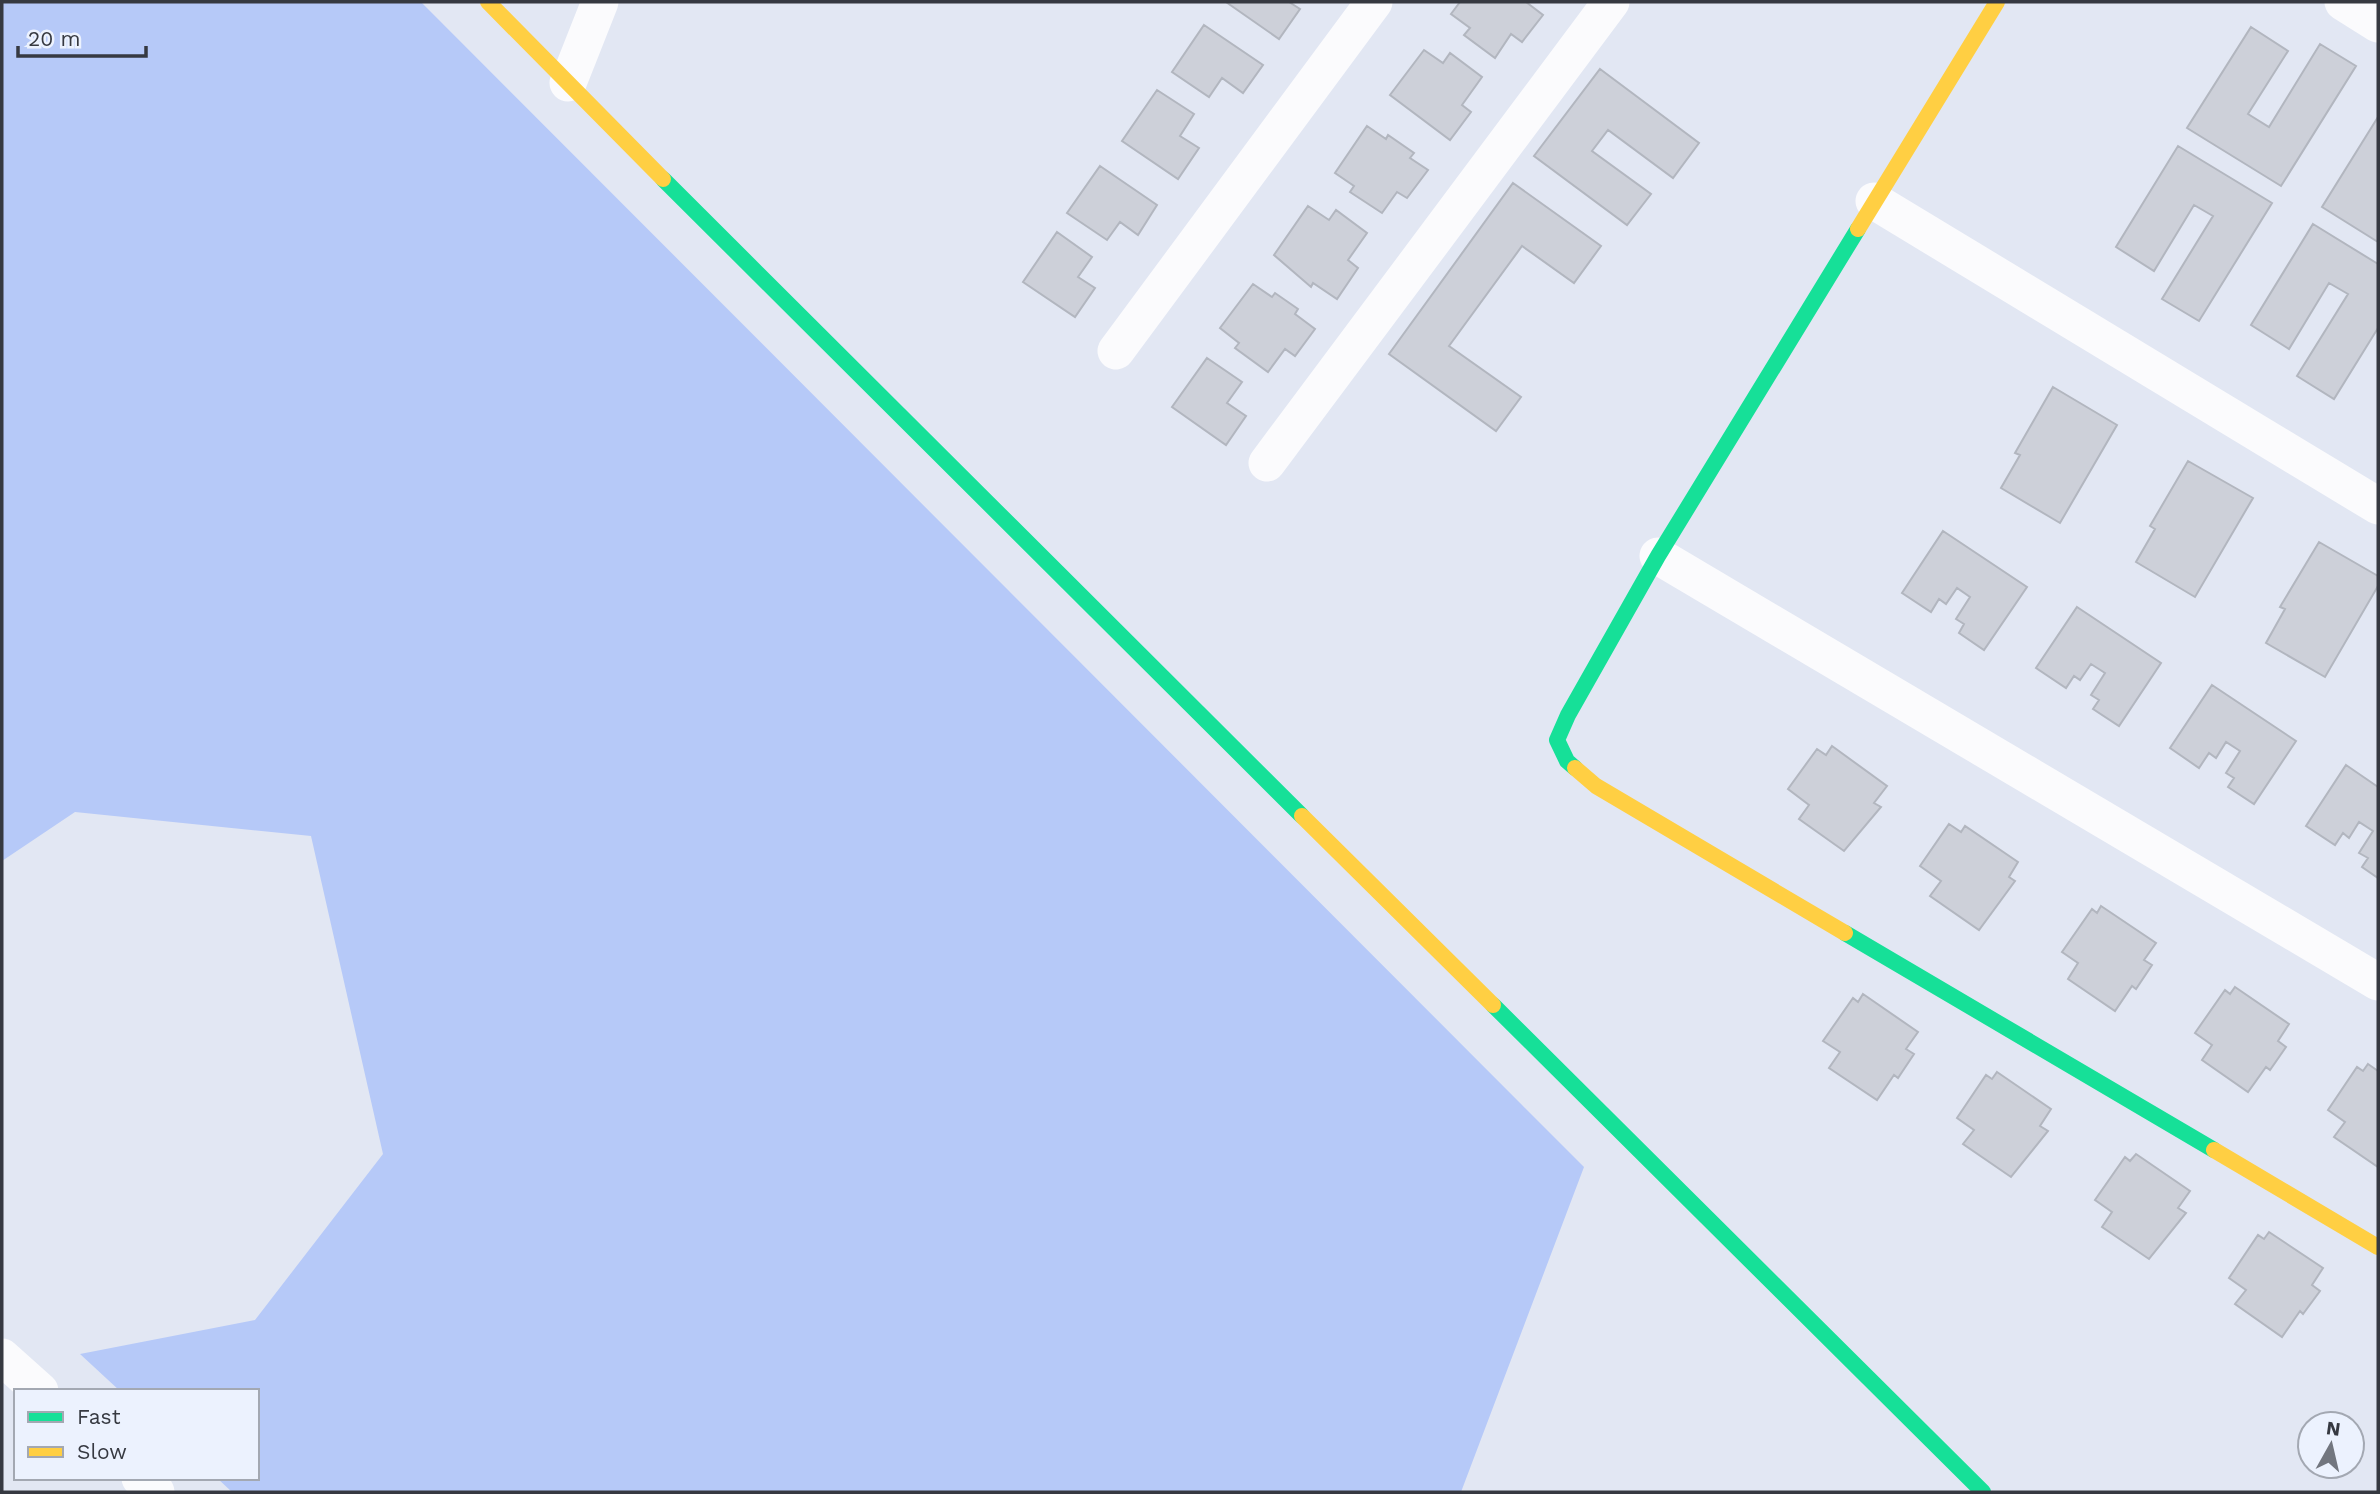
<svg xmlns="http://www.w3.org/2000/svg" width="2380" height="1494" viewBox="0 0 2380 1494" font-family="'Work Sans',sans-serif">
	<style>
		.forest { fill: #b6c9f8 }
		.building { fill: #cdd0d9; stroke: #b2b6bf; stroke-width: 2 }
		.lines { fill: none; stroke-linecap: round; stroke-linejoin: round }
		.street { stroke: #fbfbfd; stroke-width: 37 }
		.fast { stroke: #16e098; stroke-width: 16 }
		.slow { stroke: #ffcf43; stroke-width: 16 }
	</style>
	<rect width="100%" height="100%" fill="#e2e7f3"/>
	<path class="forest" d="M2,2H421L1584,1167L1461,1492H232L217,1478H257V1391H120L80,1354L255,1320L383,1154L311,836L75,812L2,861Z"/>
	<path class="building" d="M1226,2H1289L1300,9L1279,39Z
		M1460,2H1526L1543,15L1522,42L1511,34L1495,58L1464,35L1470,28L1451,14Z
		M1204,25L1263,65L1243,93L1222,78L1209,97L1172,72Z
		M2251,27L2288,51L2248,114L2269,127L2320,44L2356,66L2281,186L2187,128Z
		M1424,50L1443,63L1450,53L1482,77L1462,105L1471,112L1450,140L1390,95Z
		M1600,69L1699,143L1673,178L1608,130L1592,151L1651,194L1627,225L1534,156Z
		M1157,90L1194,114L1180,136L1199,148L1178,179L1122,141Z
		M2378,117V242L2322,207Z
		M1367,126L1386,139L1388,135L1414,153L1410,158L1428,170L1407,198L1397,192L1382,213L1350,192L1354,186L1335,173Z
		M2178,146L2272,203L2199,321L2162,299L2213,216L2194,205L2154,271L2116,247Z
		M1100,166L1157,205L1138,235L1120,222L1107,240L1067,213Z
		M1513,183L1601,246L1574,283L1522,246L1449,346L1521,397L1496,431L1389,354Z
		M1308,206L1329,220L1336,210L1367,233L1348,260L1358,268L1337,299L1313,283L1311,287L1274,255Z
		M2313,224L2378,264V328L2334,399L2297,376L2348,294L2329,283L2289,349L2251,325Z
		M1057,232L1092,257L1078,277L1095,288L1075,317L1023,282Z
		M1253,284L1272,297L1275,293L1298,309L1295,314L1315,329L1295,356L1285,349L1268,372L1235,348L1239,343L1220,328Z
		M1207,358L1242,382L1227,403L1246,416L1226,445L1172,407Z
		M2053,387L2117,425L2060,523L2001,488L2020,455L2015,453Z
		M2188,461L2253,498L2195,597L2136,562L2155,529L2150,526Z
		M1943,531L2027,587L1984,650L1959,633L1964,624L1956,619L1970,597L1957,588L1946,604L1939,599L1931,612L1902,593Z
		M2319,542L2378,576V586L2325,677L2266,643L2285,609L2280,607Z
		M2077,607L2161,663L2119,726L2093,709L2099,700L2091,695L2105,673L2091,664L2080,680L2074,676L2066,688L2036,668Z
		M2212,685L2296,741L2254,804L2228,787L2234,778L2226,773L2240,751L2226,742L2216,758L2209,753L2199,768L2170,748Z
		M1832,746L1887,786L1874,803L1881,807L1844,851L1799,819L1809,805L1788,789L1817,749L1826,755Z
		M2346,765L2378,787V878L2362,867L2368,858L2359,853L2373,831L2359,822L2349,838L2343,833L2335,845L2306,826Z
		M1949,824L1961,832L1965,826L2018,862L2009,877L2015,881L1979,930L1930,896L1941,881L1920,866Z
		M2101,906L2156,943L2144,960L2152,965L2136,989L2132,986L2115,1011L2068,979L2078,963L2062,952L2092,909L2097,913Z
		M2235,987L2289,1024L2278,1041L2286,1047L2270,1070L2266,1067L2248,1092L2202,1060L2212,1045L2195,1033L2225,990L2230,994Z
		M1863,994L1918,1032L1906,1049L1914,1054L1898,1078L1894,1075L1877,1100L1829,1068L1840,1052L1823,1041L1853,998L1858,1002Z
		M2368,1064L2378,1071V1167L2334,1137L2345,1122L2328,1110L2357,1067L2363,1071Z
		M1997,1072L2051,1109L2040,1126L2048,1131L2011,1177L1963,1144L1974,1130L1957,1118L1986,1075L1992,1079Z
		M2136,1154L2190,1191L2178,1208L2186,1213L2149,1259L2102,1227L2112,1212L2095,1200L2125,1157L2130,1161Z
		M2269,1232L2323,1268L2312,1285L2320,1291L2303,1314L2300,1311L2282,1337L2235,1304L2246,1290L2229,1278L2258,1235L2264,1239Z"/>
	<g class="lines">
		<path class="street" d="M2343,2L2378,24
			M568,83L600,2
			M1874,201L2378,506
			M1116,351L1374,2
			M1267,463L1611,2
			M1658,556L2378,982
			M2,1357L40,1391
			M140,1478L156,1492"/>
		<path class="fast" d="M663,179L1302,816
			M1575,768L1567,761L1557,740L1568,715L1658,556L1858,229
			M1845,933L2214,1150
			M1493,1005L1983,1492"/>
		<path class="slow" d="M488,2L663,179
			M1858,229L1997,2
			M1575,768L1596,786L1845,933
			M1302,816L1493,1005
			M2214,1150L2378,1247"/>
	</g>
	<rect width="2380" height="1494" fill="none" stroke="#363941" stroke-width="7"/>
	<rect x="14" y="1389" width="245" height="91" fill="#ecf2fe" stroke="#a3a8b2" stroke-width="2"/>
	<rect x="28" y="1412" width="35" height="10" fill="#16e098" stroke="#a3a8b2" stroke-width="2"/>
	<text x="77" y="1424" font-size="21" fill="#363941">Fast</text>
	<rect x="28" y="1447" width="35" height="10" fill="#ffcf43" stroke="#a3a8b2" stroke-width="2"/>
	<text x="77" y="1459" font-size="21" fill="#363941">Slow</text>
	<g transform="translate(2331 1445) rotate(8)"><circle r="33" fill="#ecf2fe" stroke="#a3a8b2" stroke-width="2"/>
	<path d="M0-5L12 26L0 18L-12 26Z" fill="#72767f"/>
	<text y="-10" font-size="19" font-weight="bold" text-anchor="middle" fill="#363941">N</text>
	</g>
	<path d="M18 46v10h128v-10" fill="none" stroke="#363941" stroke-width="3.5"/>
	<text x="28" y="46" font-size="21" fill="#363941" stroke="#ecf2fe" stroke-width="5" paint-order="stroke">20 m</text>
</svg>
